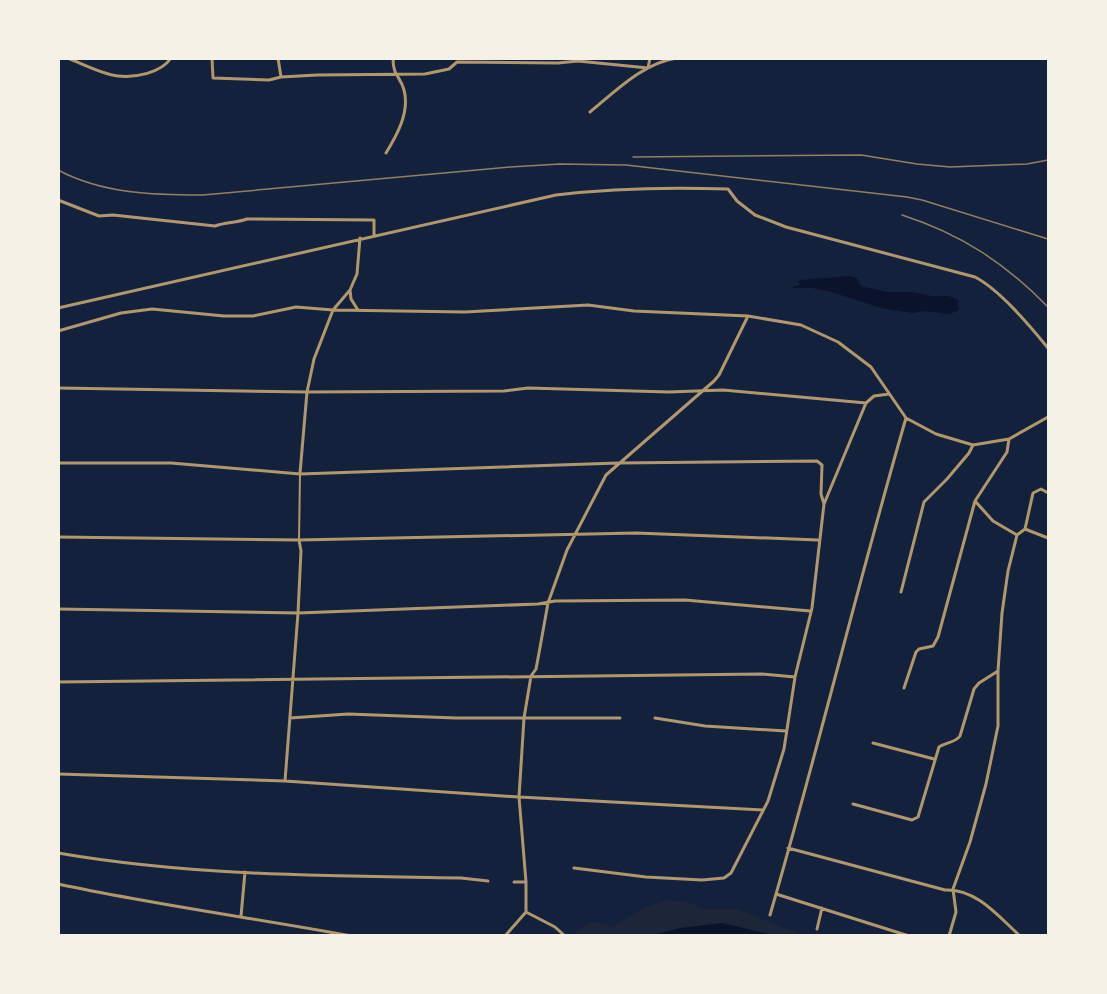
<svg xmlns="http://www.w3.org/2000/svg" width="1107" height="994" viewBox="0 0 1107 994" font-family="'Work Sans',sans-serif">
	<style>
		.green { fill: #1d2539 }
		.water { fill: #0b132b }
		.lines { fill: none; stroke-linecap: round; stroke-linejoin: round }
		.pedestrian { stroke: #b1986c; stroke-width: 2 }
		.minor { stroke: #b1986c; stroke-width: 3 }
		.rail { stroke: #918062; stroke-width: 1.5 }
	</style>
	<rect width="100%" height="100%" fill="#14213d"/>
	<path class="green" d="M670,900L686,902L706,909H736L804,935H773L722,923L681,928L654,935L571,936C588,921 591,920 612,927L645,907Z"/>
	<path class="water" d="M849,276L857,278L861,286L888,292H911L932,296H949L958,300L959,310L950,314L925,311L913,313L881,308L828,291L812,288H792L794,286L799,285V283L797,282L800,280Z
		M722,923L773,935H654L681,928Z"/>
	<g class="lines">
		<path class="pedestrian" d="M299,540L300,474"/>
		<path class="minor" d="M68,58C82,64 104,75 118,76C135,78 161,73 171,58
			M212,58L213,78L269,80L281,77L317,75L425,74L449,69L457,62L558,63L578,61L648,68L650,58
			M278,58L281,77
			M590,112C616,91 643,63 677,58
			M386,153C397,135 410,112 404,90C400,75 393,77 393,58
			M58,200L99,216L113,215L215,226C226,222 236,223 247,219L374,220V235
			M350,290L351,299L358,310
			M58,308L556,195C613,188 670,187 728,189L737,201L755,215L786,227L975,277C1000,290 1030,326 1048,348
			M58,331L121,313L152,309L224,316H253L296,307L333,310L465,312L588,305L634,311L748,316L801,325L838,342L871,367L906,418L936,434L973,445L1009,439L1048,417
			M58,388L307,392L504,391L528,388L669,392L723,390L866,403
			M58,463H171L300,474L618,463L817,461L822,465L821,494L824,504
			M300,473L307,392L314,359L333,310L350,290L357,274L360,238
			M975,501L993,521L1017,535
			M1025,529L1048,538
			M58,537L299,540L636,533L818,540
			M901,592L924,502L947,479L969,453L973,445
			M58,609L298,613L538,604L555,601L685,600L810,611
			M58,682L761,674L795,677
			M904,688L916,652L919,649L933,646L938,637L975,501L1007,452L1009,439
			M290,718L348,714L456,718H620
			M655,718L705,726L786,731
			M873,743L934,759
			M58,774L285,781L519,797L763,810
			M285,781L298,613L301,551L299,540
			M853,804L912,820L918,817L939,747C946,742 955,743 960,736L974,689L979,683L998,671
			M788,848L945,890C976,888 999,917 1020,936
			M58,853C191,876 327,876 461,878L488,881
			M574,868L646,877L702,880L724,878L731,873L768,801L784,749L795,677L812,608L824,504L866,403L874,396L889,394
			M514,882H526
			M58,884C156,905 254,918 352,936
			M776,894L909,936
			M526,912V882L519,797L524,718L531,676L536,669L539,653L548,603L567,550L606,475L714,381L719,375L748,316
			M526,912L555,927L565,936
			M770,915C818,750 858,583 906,418
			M241,916L245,872
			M817,929L822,908
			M505,936L526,912
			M949,936L956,912L953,889L970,842L986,784L998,726V671L1002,613L1008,571L1017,535L1025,529L1033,493L1041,489L1048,493"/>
		<path class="rail" d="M633,157L861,155L917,164L950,167L1027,164L1048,160
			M58,170C103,194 154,195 203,195L510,167L560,164L626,165L907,197L922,200L1048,239
			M902,215C961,234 1005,263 1048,307"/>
	</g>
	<rect width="1107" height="994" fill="none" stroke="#f6f1e7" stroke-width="120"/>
</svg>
